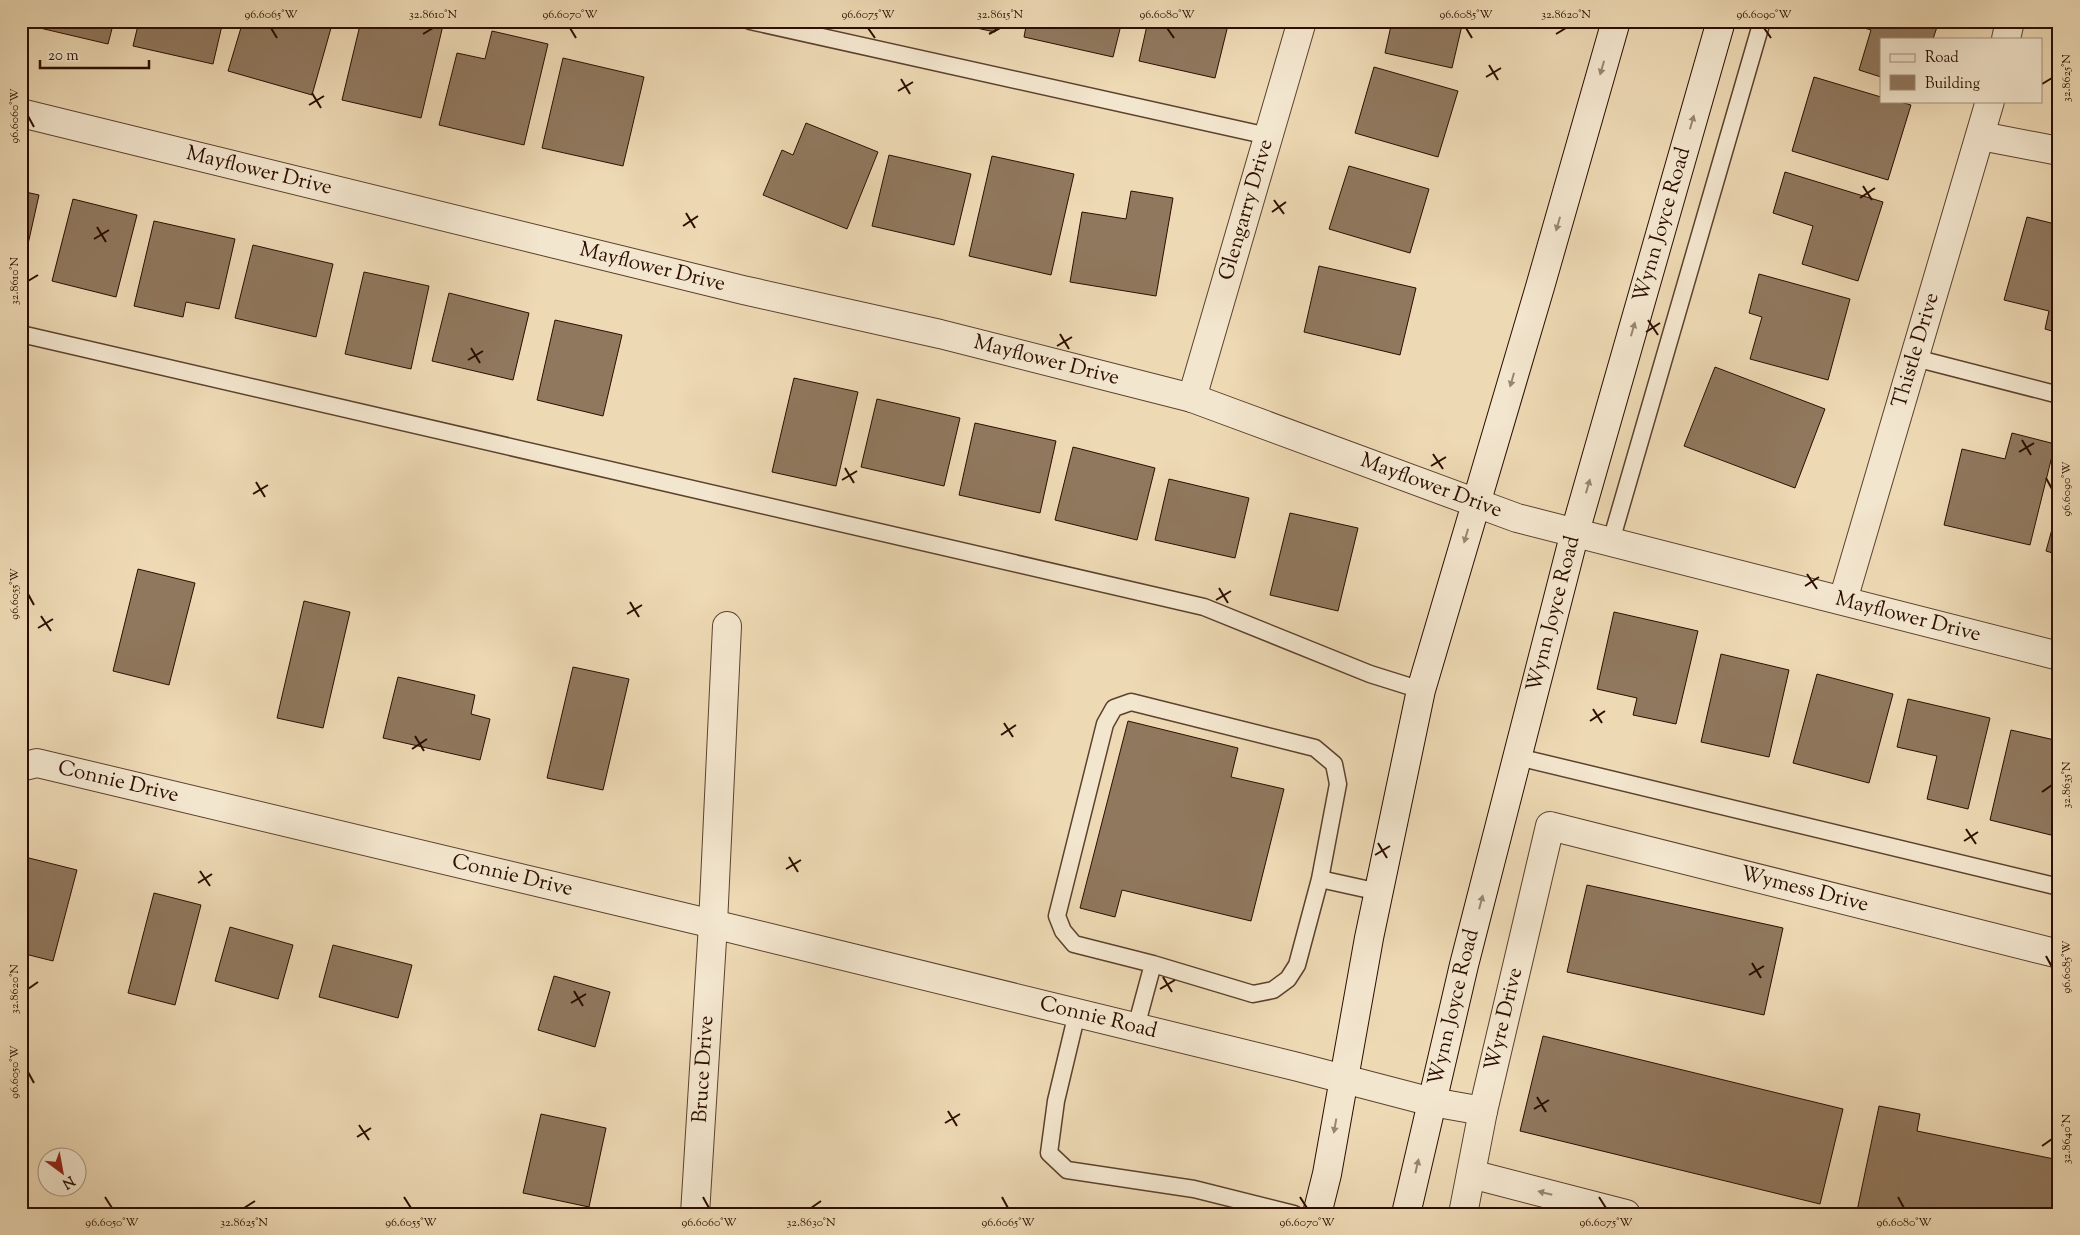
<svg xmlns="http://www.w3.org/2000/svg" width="2080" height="1235" viewBox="0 0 2080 1235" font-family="'Sorts Mill Goudy',serif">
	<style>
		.building { fill: #90785e; stroke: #2c0e00 }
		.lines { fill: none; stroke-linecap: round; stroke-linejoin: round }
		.lane-casing { stroke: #5c412d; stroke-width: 19 }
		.street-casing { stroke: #5c412d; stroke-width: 30 }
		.secondary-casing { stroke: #2c0e00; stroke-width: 30 }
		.lane { stroke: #f3e6ce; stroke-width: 16 }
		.street { stroke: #f3e6ce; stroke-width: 28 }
		.secondary { stroke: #f3e6ce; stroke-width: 28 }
		.oneway { fill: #998571 }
		.ticks { fill: none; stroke: #2c0e00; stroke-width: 2 }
		.labels { text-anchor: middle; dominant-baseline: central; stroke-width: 4; stroke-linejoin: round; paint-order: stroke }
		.street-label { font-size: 21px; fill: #2c0e00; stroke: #f3e6ce }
		.neatline { fill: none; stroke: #2c0e00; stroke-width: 2 }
		.ticks-label { font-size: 12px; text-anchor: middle; fill: #2c0e00 }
	</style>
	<rect width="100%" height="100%" fill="#edd9b4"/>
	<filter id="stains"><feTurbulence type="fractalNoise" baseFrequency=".004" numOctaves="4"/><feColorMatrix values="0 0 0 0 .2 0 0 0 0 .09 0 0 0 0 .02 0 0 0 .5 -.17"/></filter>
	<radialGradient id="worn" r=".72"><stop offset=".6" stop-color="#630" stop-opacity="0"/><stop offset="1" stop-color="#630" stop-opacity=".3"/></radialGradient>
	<path class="building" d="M28,21H114L108,44L27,25Z
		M139,21H223L213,64L133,46Z
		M243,21H333L312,95L228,71Z
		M361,21H444L421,118L342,100Z
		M953,21H998L995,32L953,23Z
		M1027,21H1122L1113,57L1024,37Z
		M1148,21H1229L1215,78L1139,61Z
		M1392,21H1463L1452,68L1385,53Z
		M1841,21H1939L1933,39H1881V77L1859,70L1871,30Z
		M492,31L548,44L524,145L439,125L457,53L485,59Z
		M563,58L644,77L623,166L542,148Z
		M1374,67L1458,91L1438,157L1355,133Z
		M1814,77L1881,97V101H1897L1911,105L1888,180L1792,151Z
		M806,123L878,152L847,229L763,195L782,150L793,155Z
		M889,155L971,174L954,245L872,226Z
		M992,156L1074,174L1051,275L969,256Z
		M1349,166L1429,189L1410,253L1329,229Z
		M1785,172L1883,202L1858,281L1802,264L1813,226L1773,213Z
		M21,191L39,195L24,262H21Z
		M1131,191L1173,198L1156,296L1070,282L1082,212L1126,219Z
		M73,199L137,215L116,297L52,281Z
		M2027,217L2059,225V333L2045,329L2049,311L2004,300Z
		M154,221L235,239L219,309L186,302L183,317L134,306Z
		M253,245L333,264L316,337L235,318Z
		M1319,266L1416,288L1400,355L1304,332Z
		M364,272L429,286L411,369L345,354Z
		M1759,274L1850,299L1828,380L1750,359L1762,317L1749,313Z
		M449,293L529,313L513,380L432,361Z
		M555,320L622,335L603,416L537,400Z
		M1715,367L1825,409L1795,488L1684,446Z
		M794,378L858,392L836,486L772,472Z
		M877,399L960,418L944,486L861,467Z
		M975,423L1056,441L1040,513L959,495Z
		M2012,433L2055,444L2030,545L1944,525L1962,449L2005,459Z
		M1073,447L1155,468L1137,540L1055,520Z
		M1169,479L1249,498L1235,558L1155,540Z
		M2059,504V555L2046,551Z
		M1290,513L1358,528L1338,611L1270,595Z
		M138,569L195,583L169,685L113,671Z
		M304,601L350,612L323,728L277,718Z
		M1614,612L1698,631L1676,724L1633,715L1637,698L1597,689Z
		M1721,654L1789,670L1769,757L1701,742Z
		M573,667L629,679L603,790L547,778Z
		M1817,674L1893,694L1869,783L1793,763Z
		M398,677L475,695L471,714L490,719L480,760L383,738Z
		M1908,699L1990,718L1968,809L1927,799L1937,756L1897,747Z
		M1128,721L1238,748L1231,777L1284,789L1251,921L1122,890L1115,917L1080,908Z
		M2011,730L2059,741V837L1990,820Z
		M21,856L77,870L53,961L21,953Z
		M1587,885L1783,928L1764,1015L1567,972Z
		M154,893L201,905L175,1005L128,993Z
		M230,927L293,945L278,999L215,981Z
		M333,945L412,965L398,1018L319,997Z
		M554,976L610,992L595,1047L538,1030Z
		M1543,1036L1843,1109L1820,1204L1520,1131Z
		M1879,1106L1920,1114L1917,1131L2059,1160V1214H1871L1857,1211Z
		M541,1114L606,1128L589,1207L523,1193Z
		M1070,1209L1090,1214H1069Z"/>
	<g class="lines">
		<defs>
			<path id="lane" d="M750,21L1268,136
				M21,334L1204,607L1370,674L1421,690
				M1915,358L2059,395
				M1611,541L1762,21
				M1518,757L2059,887
				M1320,879L1338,784L1334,764L1315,748L1131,702L1114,708L1105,724L1057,916L1063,931L1074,944L1153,964L1253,994L1273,990L1288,979L1297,965L1320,879L1379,892
				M1077,1013L1056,1101L1049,1153L1067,1170L1194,1189L1294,1214
				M1136,1027L1153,964"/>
			<g id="street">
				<path d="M2006,39L2010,21"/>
				<path id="s1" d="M21,113L743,290L940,334L1192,398L1517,518L2059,656"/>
				<path d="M1981,136L2059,151"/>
				<path id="s2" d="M1192,398L1302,21"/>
				<path id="s3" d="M1843,600L1990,101"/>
				<path id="s4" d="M21,767L37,763L713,924L1298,1067L1432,1102L1483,1111"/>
				<path d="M1471,1174L1626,1214"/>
				<path id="s5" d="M695,1214L713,924L727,626"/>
				<path id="s6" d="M1463,1214L1483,1111L1550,826L2059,954"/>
			</g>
			<g id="secondary">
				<path d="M1317,1214L1327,1174L1369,938L1421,690L1540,287L1616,21"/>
				<path id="s7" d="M1406,1214L1464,965L1575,532L1721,21"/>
			</g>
		</defs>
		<use href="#lane" class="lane-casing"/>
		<use href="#street" class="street-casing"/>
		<use href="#secondary" class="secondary-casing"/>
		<use href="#lane" class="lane"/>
		<use href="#street" class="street"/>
		<use href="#secondary" class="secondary"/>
	</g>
	<defs><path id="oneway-solid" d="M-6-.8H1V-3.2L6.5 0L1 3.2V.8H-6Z" transform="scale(1.25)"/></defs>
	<g class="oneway">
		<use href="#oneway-solid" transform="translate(1602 68) rotate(106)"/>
		<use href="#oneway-solid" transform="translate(1692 122) rotate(-74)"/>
		<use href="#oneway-solid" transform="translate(1558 224) rotate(106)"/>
		<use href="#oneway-solid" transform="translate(1633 329) rotate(-74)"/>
		<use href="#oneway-solid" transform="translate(1512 380) rotate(106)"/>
		<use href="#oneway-solid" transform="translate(1588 486) rotate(-74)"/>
		<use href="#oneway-solid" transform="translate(1466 536) rotate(106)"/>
		<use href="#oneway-solid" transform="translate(1481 902) rotate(-75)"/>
		<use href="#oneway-solid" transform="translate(1335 1126) rotate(100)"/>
		<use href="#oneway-solid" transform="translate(1417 1166) rotate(-77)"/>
		<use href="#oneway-solid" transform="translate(1545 1193) rotate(-166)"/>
	</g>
	<path class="ticks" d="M271,28L277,38M570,28L576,38M868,28L875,38M1167,28L1174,38M1466,28L1472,38M1764,28L1771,38M423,34L433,28M989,34L1000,28M1556,34L1566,28M1489,65L1498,80M1486,77L1501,68M901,79L910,94M2042,84L2052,78M898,91L913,82M312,93L321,108M309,105L324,96M28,116L34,127M1863,186L1872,200M1860,198L1875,188M1274,200L1284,214M1272,212L1286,202M686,213L695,228M683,226L698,216M97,227L106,242M94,239L109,230M28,281L38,275M1648,320L1658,335M1646,332L1660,323M1060,334L1069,349M1057,346L1072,337M471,348L480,363M468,360L483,351M2022,440L2031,455M2019,452L2034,443M1433,454L1443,469M1431,466L1446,457M845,468L854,483M2046,478L2052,489M842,480L857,471M256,482L265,497M253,494L268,485M1807,574L1817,589M1805,586L1819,577M1219,588L1228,603M28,594L34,605M1216,600L1231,591M630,602L639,617M627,614L642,605M41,616L51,631M38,628L53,619M1593,709L1602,723M1590,721L1605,711M1004,723L1013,737M1001,735L1016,725M415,736L424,751M412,749L427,739M2042,792L2052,785M1966,829L1976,844M1964,841L1978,832M1378,843L1387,858M1375,855L1390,846M789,857L798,872M786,869L801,860M200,871L210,886M198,883L212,874M2046,956L2052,967M1752,963L1761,978M1749,975L1764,966M1163,977L1172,992M28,989L38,982M1160,989L1175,980M574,991L583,1006M571,1003L586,994M28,1072L34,1083M1537,1097L1546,1112M1534,1109L1549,1100M948,1111L957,1126M945,1123L960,1114M359,1125L369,1140M357,1137L371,1128M2042,1146L2052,1139M105,1197L112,1208M404,1197L411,1208M703,1197L709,1208M1002,1197L1008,1208M1300,1197L1307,1208M1599,1197L1606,1208M1898,1197L1904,1208M244,1208L255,1201M811,1208L821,1201"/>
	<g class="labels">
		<g class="street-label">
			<text stroke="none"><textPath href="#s1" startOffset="245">Mayflower Drive</textPath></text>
			<text stroke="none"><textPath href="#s2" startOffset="196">Glengarry Drive</textPath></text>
			<text stroke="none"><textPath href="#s7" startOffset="1022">Wynn Joyce Road</textPath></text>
			<text stroke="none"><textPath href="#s1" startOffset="650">Mayflower Drive</textPath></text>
			<text stroke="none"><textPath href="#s3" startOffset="260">Thistle Drive</textPath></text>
			<text stroke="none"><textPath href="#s1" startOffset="1055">Mayflower Drive</textPath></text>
			<text stroke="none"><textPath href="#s1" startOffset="1460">Mayflower Drive</textPath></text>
			<text stroke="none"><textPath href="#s7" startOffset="618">Wynn Joyce Road</textPath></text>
			<text stroke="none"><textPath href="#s1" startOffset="1955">Mayflower Drive</textPath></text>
			<text stroke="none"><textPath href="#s4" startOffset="100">Connie Drive</textPath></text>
			<text stroke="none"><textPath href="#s4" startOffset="505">Connie Drive</textPath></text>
			<text stroke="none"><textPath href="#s6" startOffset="660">Wymess Drive</textPath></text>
			<text stroke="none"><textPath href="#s7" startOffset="212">Wynn Joyce Road</textPath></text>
			<text stroke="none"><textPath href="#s4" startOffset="1108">Connie Road</textPath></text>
			<text stroke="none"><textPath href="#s6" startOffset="199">Wyre Drive</textPath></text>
			<text stroke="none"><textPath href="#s5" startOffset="145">Bruce Drive</textPath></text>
		</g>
	</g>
	<rect width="2080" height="1235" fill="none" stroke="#edd9b4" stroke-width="55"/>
	<rect x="1880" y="38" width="162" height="65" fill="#f3e6ce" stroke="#a3907c"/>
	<rect x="1890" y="54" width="25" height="8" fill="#f3e6ce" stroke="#a3907c"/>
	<text x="1925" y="62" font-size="15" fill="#2c0e00">Road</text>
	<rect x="1890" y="75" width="25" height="15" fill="#90785e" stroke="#a3907c"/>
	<text x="1925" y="88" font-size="15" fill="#2c0e00">Building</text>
	<g transform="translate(62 1172) rotate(148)"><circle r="24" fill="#f3e6ce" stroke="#a3907c"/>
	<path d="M0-4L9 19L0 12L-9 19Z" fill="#8f2418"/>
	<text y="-8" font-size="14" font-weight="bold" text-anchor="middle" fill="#2c0e00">N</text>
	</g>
	<path d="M40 60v8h109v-8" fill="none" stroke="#2c0e00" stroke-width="2.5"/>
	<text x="48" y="60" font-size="15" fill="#2c0e00" stroke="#f3e6ce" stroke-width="4" paint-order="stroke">20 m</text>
	<rect x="28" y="28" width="2024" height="1180" class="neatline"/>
	<g class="ticks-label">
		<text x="271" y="18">96.6065°W</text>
		<text x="433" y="18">32.8610°N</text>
		<text x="570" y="18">96.6070°W</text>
		<text x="868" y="18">96.6075°W</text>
		<text x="1000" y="18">32.8615°N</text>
		<text x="1167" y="18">96.6080°W</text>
		<text x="1466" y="18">96.6085°W</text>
		<text x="1566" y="18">32.8620°N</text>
		<text x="1764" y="18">96.6090°W</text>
		<text transform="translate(2066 78) rotate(-90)" y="4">32.8625°N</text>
		<text transform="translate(14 116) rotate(-90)" y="4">96.6060°W</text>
		<text transform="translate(14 281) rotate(-90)" y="4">32.8610°N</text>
		<text transform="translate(2066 489) rotate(-90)" y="4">96.6090°W</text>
		<text transform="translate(14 594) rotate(-90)" y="4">96.6055°W</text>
		<text transform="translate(2066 785) rotate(-90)" y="4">32.8635°N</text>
		<text transform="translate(2066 967) rotate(-90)" y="4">96.6085°W</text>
		<text transform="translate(14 989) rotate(-90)" y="4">32.8620°N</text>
		<text transform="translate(14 1072) rotate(-90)" y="4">96.6050°W</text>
		<text transform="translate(2066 1139) rotate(-90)" y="4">32.8640°N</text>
		<text x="112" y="1226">96.6050°W</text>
		<text x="244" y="1226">32.8625°N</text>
		<text x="411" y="1226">96.6055°W</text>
		<text x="709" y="1226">96.6060°W</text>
		<text x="811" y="1226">32.8630°N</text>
		<text x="1008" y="1226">96.6065°W</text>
		<text x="1307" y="1226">96.6070°W</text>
		<text x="1606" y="1226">96.6075°W</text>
		<text x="1904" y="1226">96.6080°W</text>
	</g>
	<rect width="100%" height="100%" filter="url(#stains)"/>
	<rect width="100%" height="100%" fill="url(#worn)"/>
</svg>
